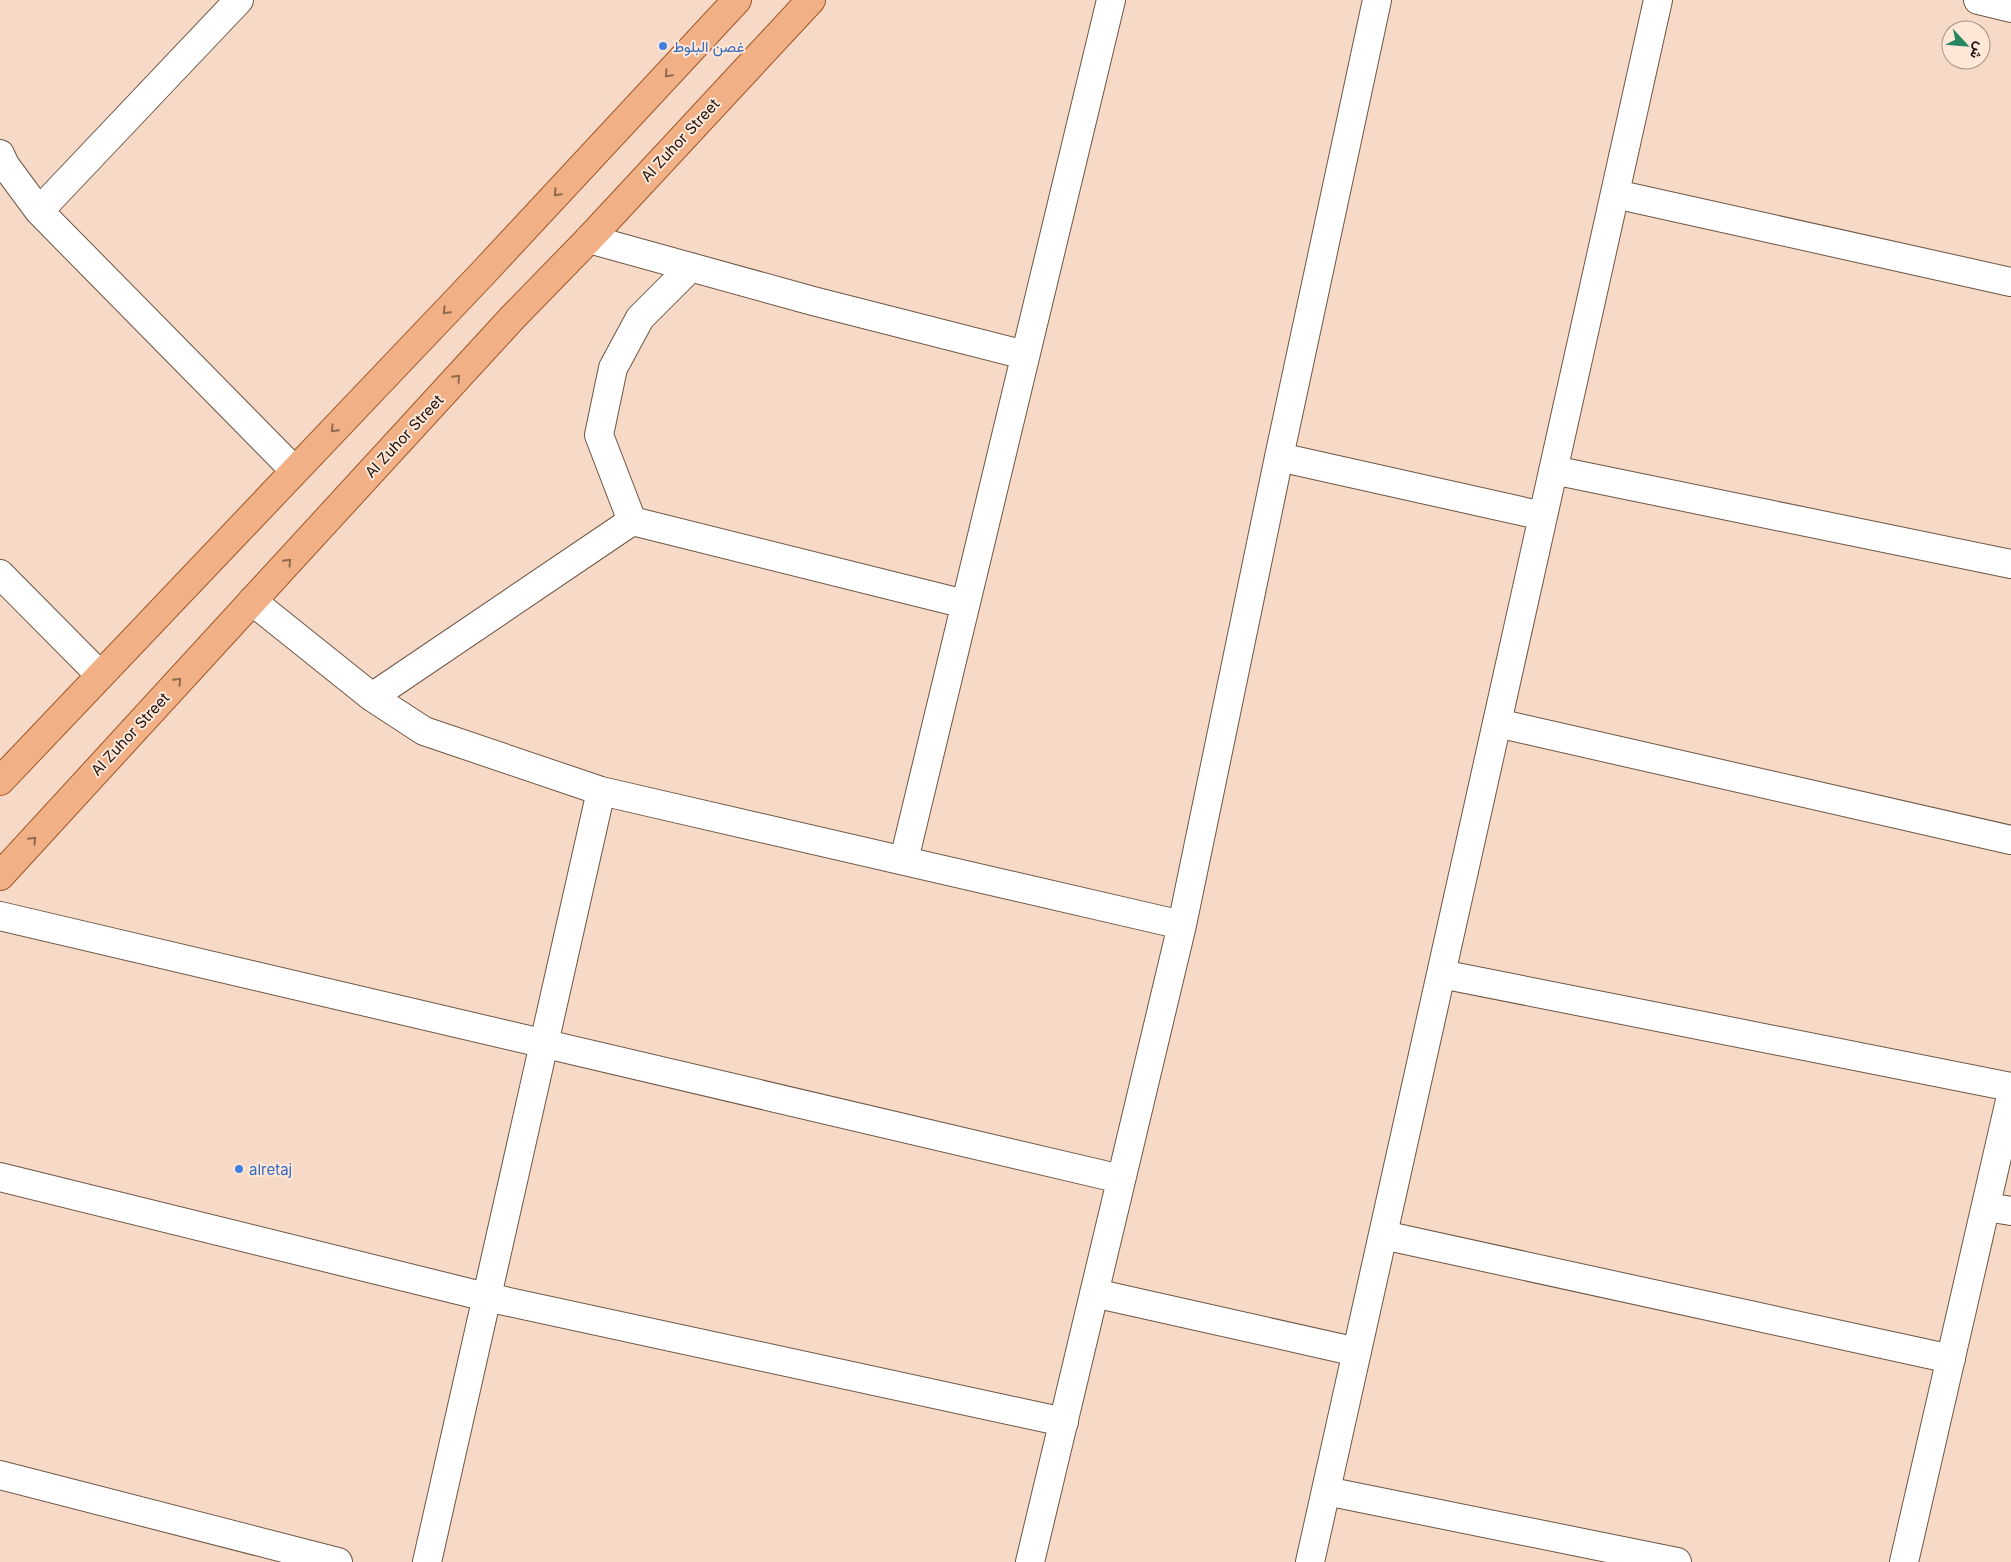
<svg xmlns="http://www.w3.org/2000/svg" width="2011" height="1562" viewBox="0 0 2011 1562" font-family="Inter,Vazirmatn,sans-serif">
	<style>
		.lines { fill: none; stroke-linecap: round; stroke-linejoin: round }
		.minor-casing { stroke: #6e5645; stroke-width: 30 }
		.primary-casing { stroke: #a05626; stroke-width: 30 }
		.minor { stroke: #fff; stroke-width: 28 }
		.primary { stroke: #f1b085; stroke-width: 28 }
		.oneway { stroke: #91694e }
		.shop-dot { fill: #3f7fe0; stroke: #ffe7d8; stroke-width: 2 }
		.labels { text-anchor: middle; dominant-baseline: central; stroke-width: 4; stroke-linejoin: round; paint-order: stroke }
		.shop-label { font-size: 15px; fill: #366cbe; stroke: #ffe7d8; text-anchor: start }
		.street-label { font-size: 15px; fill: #1c120b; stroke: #ffe7d8 }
	</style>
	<rect width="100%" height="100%" fill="#f6d9c6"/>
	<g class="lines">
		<defs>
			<path id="minor" d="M1978,0L2011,8
				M0,154L5,165L39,211L294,470
				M1615,194L2011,282
				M39,211L239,0
				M589,239L813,301L1025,355
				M1279,457L1543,516
				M1553,470L2011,564
				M632,521L599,435L613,368L640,318L691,267
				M0,574L99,674
				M252,601L372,697L424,731L601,791L1182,925
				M372,697L632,521L965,604
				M1497,723L2011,840
				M904,860L1111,0
				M0,916L1121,1179
				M1441,974L2011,1087
				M0,1177L486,1297L1064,1422
				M1986,1207L2011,1211
				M1383,1235L1951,1359
				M1094,1293L1357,1352
				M0,1475L338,1562
				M1326,1491L1677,1562
				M427,1562L601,791
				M1030,1562L1182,925L1279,457L1377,0
				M1310,1562L1658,0
				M1904,1562L2011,1096"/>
			<path id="primary" d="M0,781L484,272L737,0
				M0,876L513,317L589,239L811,0"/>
		</defs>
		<use href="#minor" class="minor-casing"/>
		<use href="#primary" class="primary-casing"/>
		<use href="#minor" class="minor"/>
		<use href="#primary" class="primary"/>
	</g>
	<defs><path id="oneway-chevron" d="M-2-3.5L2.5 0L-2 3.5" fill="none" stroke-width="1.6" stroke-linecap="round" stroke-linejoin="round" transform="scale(1.25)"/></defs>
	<g class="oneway">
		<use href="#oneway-chevron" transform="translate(668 74) rotate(133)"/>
		<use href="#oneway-chevron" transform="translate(557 193) rotate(133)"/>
		<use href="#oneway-chevron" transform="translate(446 311) rotate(134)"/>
		<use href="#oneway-chevron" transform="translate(457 378) rotate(-47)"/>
		<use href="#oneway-chevron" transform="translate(334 429) rotate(134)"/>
		<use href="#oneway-chevron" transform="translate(288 562) rotate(-47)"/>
		<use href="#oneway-chevron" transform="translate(178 681) rotate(-47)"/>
		<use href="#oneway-chevron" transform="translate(33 840) rotate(-47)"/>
	</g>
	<g class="shop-dot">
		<circle cx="663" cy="46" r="5"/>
		<circle cx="239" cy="1169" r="5"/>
	</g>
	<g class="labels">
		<g class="shop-label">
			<text x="673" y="46">غصن البلوط</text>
			<text x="249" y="1169">alretaj</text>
		</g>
		<g class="street-label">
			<text transform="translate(680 140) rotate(-47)">Al Zuhor Street</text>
			<text transform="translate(404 436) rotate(-47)">Al Zuhor Street</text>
			<text transform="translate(130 734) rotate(-47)">Al Zuhor Street</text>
		</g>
	</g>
	<g transform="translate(1966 45) rotate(116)"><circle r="24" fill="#ffe7d8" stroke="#a49286"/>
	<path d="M0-4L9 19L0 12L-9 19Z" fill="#26865f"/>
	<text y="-8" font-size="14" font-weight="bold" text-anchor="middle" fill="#1c120b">ش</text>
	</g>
</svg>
